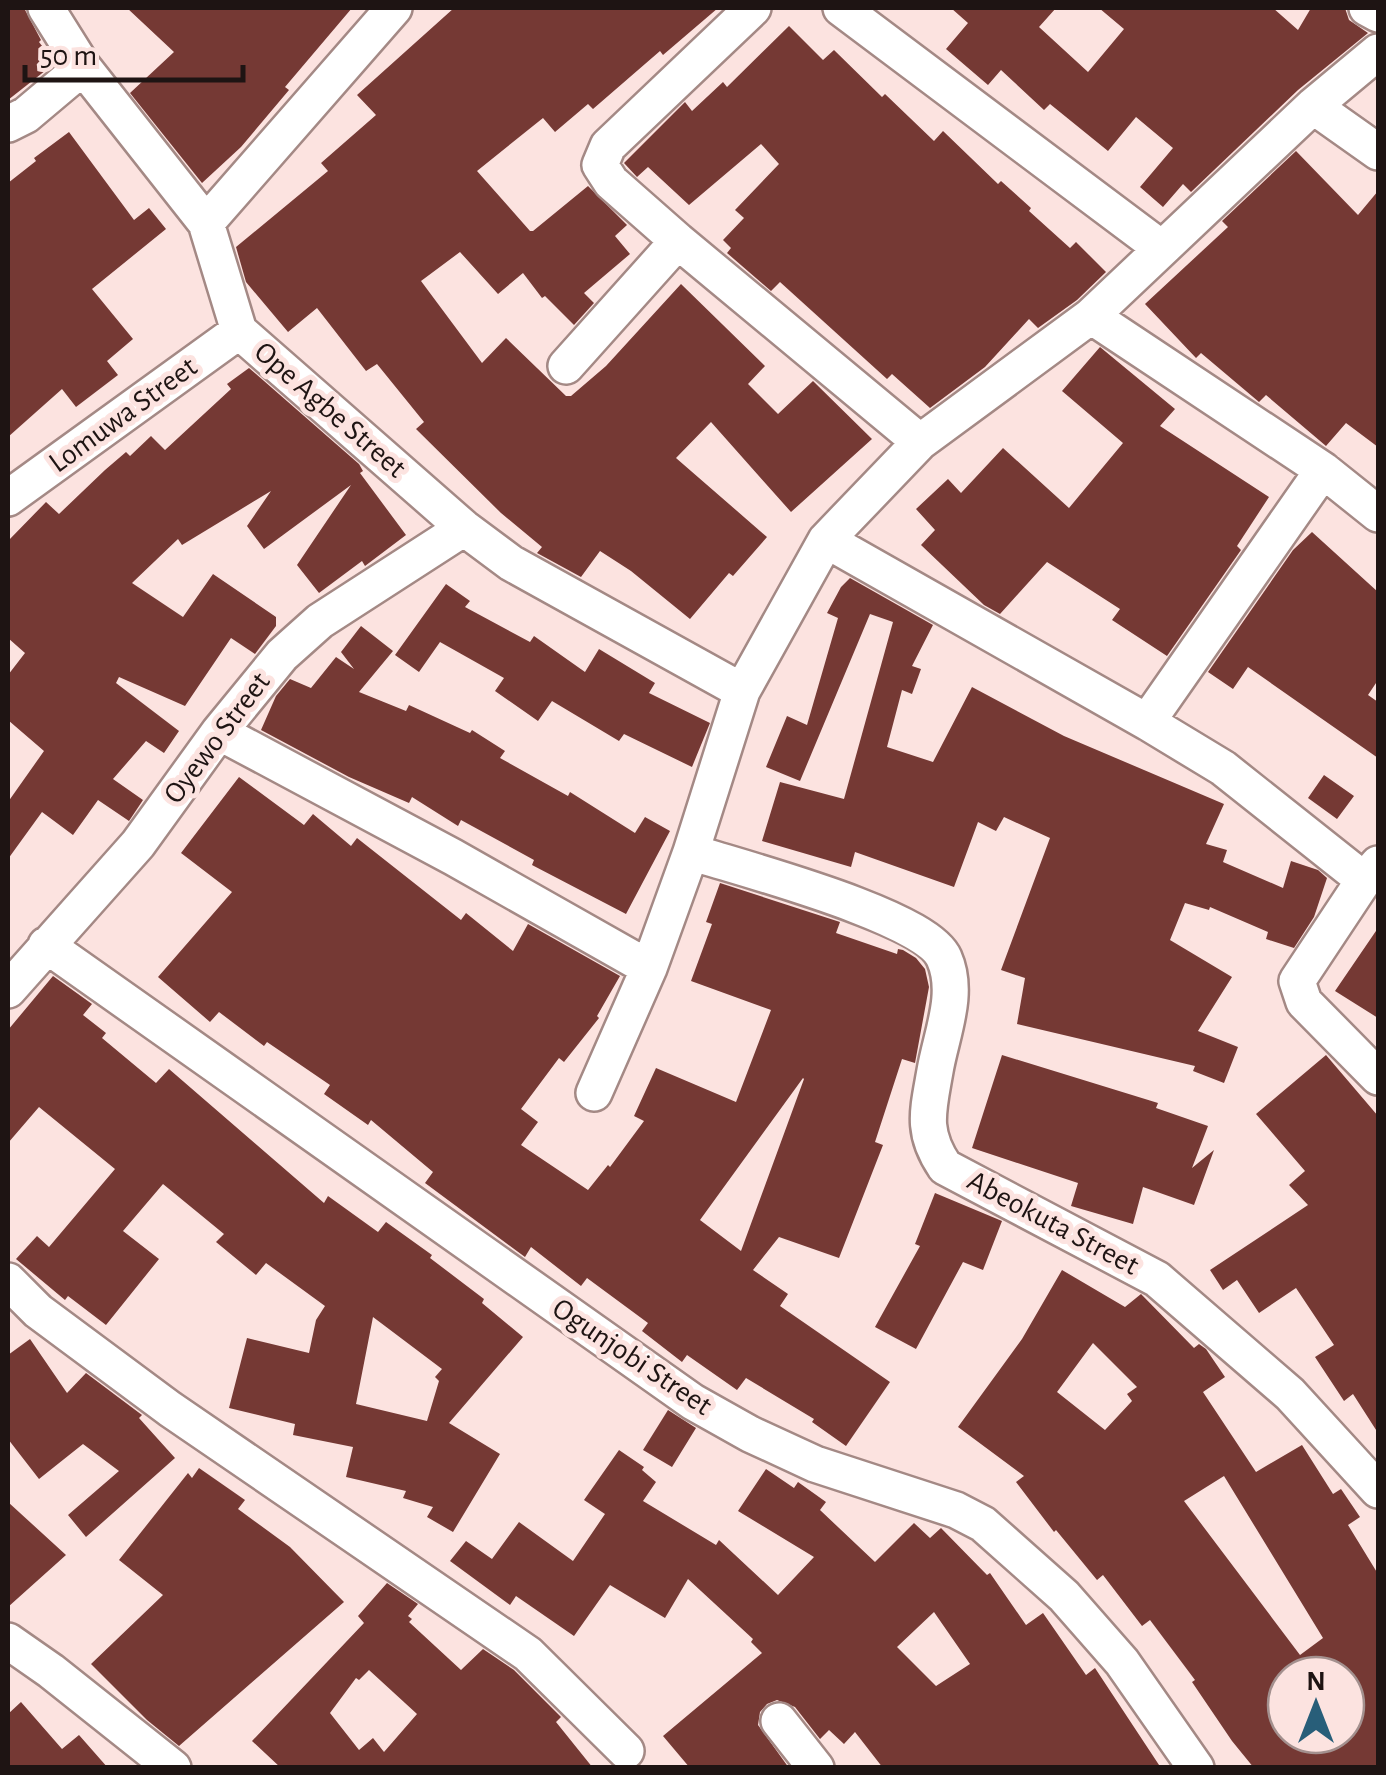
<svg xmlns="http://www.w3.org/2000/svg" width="1386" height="1775" viewBox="0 0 1386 1775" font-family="'Alegreya Sans',sans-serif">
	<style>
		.building { fill: #753934; fill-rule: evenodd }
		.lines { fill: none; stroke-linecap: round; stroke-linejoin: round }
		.minor-casing { stroke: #a48985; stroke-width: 40 }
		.minor { stroke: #fff; stroke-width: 35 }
		.labels { text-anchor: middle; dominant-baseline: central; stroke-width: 10; stroke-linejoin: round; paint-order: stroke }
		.street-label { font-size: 30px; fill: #1e1413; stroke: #fce3e0 }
	</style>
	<rect width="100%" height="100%" fill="#fce3e0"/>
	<path class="building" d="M8,8H24L41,40L39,42L55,63L8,100Z
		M127,8H352L285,87L289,90L241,147L202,183L130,93L174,52Z
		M454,8H718L663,55L660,51L593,109L588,104L555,132L543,118L477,171L530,231H533L588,186L627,225L615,236L630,254L584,293L594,303L574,325L545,296L542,298L523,273L498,294L460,252L421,281L482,363L506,338L566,396H571L606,366L681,284L765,366L748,384L778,414L813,381L872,439L791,512L711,422L676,458L767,537L733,576L729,573L690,619L631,571L600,551L581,577L537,553L542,547L501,513L416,429L424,422L377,364L366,371L317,308L288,332L246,282L236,247L328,171L321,163L376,115L357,95Z
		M951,8H1056L1039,27L1088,72L1124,29L1099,8H1273L1298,30L1311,8H1345L1349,20L1368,33L1298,90L1191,192L1183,184L1163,207L1140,187L1173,148L1136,117L1108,151L1050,104L1044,110L1001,70L988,85L946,49L968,23Z
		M789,26L823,60L834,50L882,97L885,94L934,141L943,131L998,184L1001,181L1031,208L1029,211L1070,248L1076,242L1106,272L1077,300L1038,328L1029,319L985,367L930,408L892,374L887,379L780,282L771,291L727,253L731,248L723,240L744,218L735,210L779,164L761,144L689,205L648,167L637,177L624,163L685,102L692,111L723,82L727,87Z
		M69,132L134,220L149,208L166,229L92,289L133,339L107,361L118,375L76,407L62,389L8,437V183L36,161L34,158Z
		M1296,151L1358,215L1378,191V447L1346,423L1326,446L1266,395L1259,402L1201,353L1196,358L1145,304L1228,227L1222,221Z
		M1100,347L1175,409L1160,426L1269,497L1237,546L1241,550L1167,656L1112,620L1120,609L1047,562L1000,614L984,605L921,545L935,530L916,509L948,479L961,493L1003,448L1069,508L1123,443L1062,391Z
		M249,368L359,464L363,471L360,473L406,535L365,566L362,561L319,593L297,565L351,485L264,549L247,526L271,491L182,545L178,539L132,583L183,617L213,574L276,617V626L255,654L231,638L185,706L119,677L116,683L179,731L164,753L146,741L113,779L143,800L129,821L98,800L73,835L42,812L8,859V802L44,751L8,720V675L25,653L8,638V541L46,502L59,514L105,470L126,452L130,456L151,436L165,450L231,389L227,384Z
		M1312,532L1378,592V680L1368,695L1378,702V758L1248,667L1233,689L1208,672L1293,550Z
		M850,578L933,625L912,666L921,669L912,694L902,690L887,747L933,762L972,687L1064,736L1224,804L1206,844L1227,850L1223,862L1283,888L1291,861L1318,870L1327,878L1314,917L1294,948L1266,939L1268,932L1210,907L1209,910L1185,903L1170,940L1232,977L1198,1031L1238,1047L1224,1083L1193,1071L1195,1066L1017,1024L1025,978L1001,970L1050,838L1004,817L996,831L978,822L954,887L855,852L851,867L762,841L780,782L844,799L893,622L870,614L800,781L766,767L787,716L807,725L838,618L827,613L841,587Z
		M446,584L470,601L465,607L530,642L534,636L585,672L599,649L655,683L649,693L710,723L692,767L624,734L619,741L552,701L538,721L495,691L504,678L440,642L419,672L395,655Z
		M361,626L393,651L359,692L406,711L409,705L470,733L472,730L505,751L500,758L568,796L570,792L635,833L645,817L670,831L626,914L532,865L534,860L461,820L458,826L412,797L409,803L349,777L261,730L276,696L290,679L311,688L336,657L354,669L341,652Z
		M1324,775L1354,796L1337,819L1308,798Z
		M239,777L304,825L313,814L351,846L357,838L461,920L466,913L513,951L528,924L620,976L597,1016L599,1018L564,1062L559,1058L521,1109L538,1122L521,1145L588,1190L608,1165L610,1167L644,1121L634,1116L656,1068L736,1102L771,1010L691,981L712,924L706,922L720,883L840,922L836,933L897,954L898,949L903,950L916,958L925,969L929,987L915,1063L902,1059L875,1142L883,1145L839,1258L779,1237L753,1270L788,1294L780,1306L890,1382L846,1446L812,1422L814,1419L746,1378L737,1390L687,1355L682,1362L642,1331L648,1323L587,1278L581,1286L531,1247L525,1257L425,1183L433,1172L371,1120L368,1125L324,1094L330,1085L267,1042L264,1046L219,1012L210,1022L158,977L232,892L181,853ZM803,1078L804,1079L741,1251L700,1220Z
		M1378,928V1018L1335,991Z
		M53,976L92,1004L83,1015L106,1033L102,1038L156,1083L169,1069L324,1203L328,1196L378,1232L386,1222L432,1255L430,1258L484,1299L482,1303L523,1337L449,1423L500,1454L453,1532L427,1517L433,1507L403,1498L406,1491L346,1477L353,1447L293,1435L295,1424L229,1408L247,1338L309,1353L316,1320L325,1306L266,1263L256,1275L216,1242L224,1234L163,1184L123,1231L159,1259L106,1325L68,1296L65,1300L16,1259L37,1236L49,1247L115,1169L39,1107L8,1143V1030ZM373,1317L442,1369L435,1377L439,1381L427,1421L356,1404Z
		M1002,1055L1158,1103L1156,1108L1208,1126L1192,1168L1214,1150L1194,1205L1143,1187L1133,1224L1071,1206L1078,1183L972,1148Z
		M1326,1055L1378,1116V1433L1353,1394L1344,1401L1315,1357L1334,1345L1296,1288L1259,1313L1237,1280L1223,1290L1210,1270L1308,1205L1289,1185L1305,1171L1256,1114Z
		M935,1193L1002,1221L983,1270L963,1262L916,1349L875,1327L920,1246L915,1244Z
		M1062,1270L1125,1307L1141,1294L1194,1348L1199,1344L1206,1349L1225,1377L1203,1392L1256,1472L1302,1445L1333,1494L1341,1489L1360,1517L1348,1525L1378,1574V1768H1254L1232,1741L1192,1682L1195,1680L1150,1620L1142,1626L1103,1575L1097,1580L1056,1530L1054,1532L1016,1482L1024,1476L958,1427L1022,1339ZM1093,1343L1137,1387L1127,1394L1132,1401L1105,1430L1057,1392ZM1224,1476L1323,1638L1300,1655L1184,1501ZM1286,1675H1346V1735H1286Z
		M30,1339L67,1393L86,1373L142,1415L139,1418L175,1458L86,1537L68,1515L119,1471L83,1444L39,1479L8,1439V1355Z
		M668,1410L696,1428L672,1467L643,1450Z
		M619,1450L644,1467L642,1470L656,1482L643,1501L716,1545L719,1540L778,1595L814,1557L738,1511L766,1469L794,1488L798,1482L826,1502L820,1510L875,1562L914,1523L930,1538L941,1528L987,1575L990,1573L1026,1625L1043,1613L1086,1675L1095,1668L1161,1768H883L855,1732L844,1744L829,1730L820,1739L795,1707L777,1700L767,1704L760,1712L758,1725L789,1768H690L663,1736L762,1653L751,1642L753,1639L688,1579L665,1618L610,1585L574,1636L516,1596L510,1605L450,1561L466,1541L492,1559L519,1522L573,1561L605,1514L584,1500ZM934,1612L970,1664L936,1686L897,1647Z
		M199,1468L245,1500L238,1509L290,1547L344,1602L179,1746L147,1720L91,1664L163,1595L119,1560L188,1473L192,1478Z
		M8,1502L66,1555L8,1607Z
		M387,1583L418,1604L408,1616L412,1619L409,1622L461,1670L483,1649L514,1670L561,1717L556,1722L593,1768H281L252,1741L364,1623L358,1616ZM369,1670L417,1714L384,1752L373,1738L359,1750L330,1713L356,1678L359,1680Z
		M21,1702L62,1749L79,1735L108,1768H8V1714Z"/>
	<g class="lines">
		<defs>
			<path id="minor" d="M46,8L83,67L206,223L239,331L464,528L511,563L742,691
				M753,8L608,146L600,165L611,182L678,241L920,442
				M841,8L1161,248
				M1367,8L1378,14
				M1378,52L1313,106L1091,316L920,442L826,540L742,691L691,852C740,868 926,916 944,958C960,994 941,1035 935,1071C928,1111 921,1132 945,1167L1157,1279L1290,1394L1378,1490
				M1313,106L1378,152
				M8,124L26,115L83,67
				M206,223L394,8
				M1091,316L1323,470L1378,514
				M566,366L678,241
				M8,498L239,331
				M826,540L1147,722L1223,768L1364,880
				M1147,722L1323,470
				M219,732L453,857L649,968
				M1378,864L1364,880L1297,981L1304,1002L1378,1077
				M46,945L693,1402L750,1434L815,1464L956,1510L983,1524L1064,1596L1122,1662L1196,1768
				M8,990L138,844L219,732L282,655L320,621L464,528
				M594,1093L649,968L691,852
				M8,1281L38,1311L170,1409L528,1654L626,1751
				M8,1641L51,1671L173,1768
				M779,1721L816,1768"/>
		</defs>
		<use href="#minor" class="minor-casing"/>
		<use href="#minor" class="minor"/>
	</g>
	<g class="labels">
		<g class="street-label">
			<text transform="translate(330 410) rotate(41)">Ope Agbe Street</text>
			<text transform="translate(123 415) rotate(-36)">Lomuwa Street</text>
			<text transform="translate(217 738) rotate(-53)">Oyewo Street</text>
			<text transform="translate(1053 1223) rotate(28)">Abeokuta Street</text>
			<text transform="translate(632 1357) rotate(34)">Ogunjobi Street</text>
		</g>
	</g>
	<rect width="1386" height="1775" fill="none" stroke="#1e1413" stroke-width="20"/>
	<g transform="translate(1316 1705)"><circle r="48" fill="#fce3e0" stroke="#a3908e" stroke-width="2.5"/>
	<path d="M0-8L18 38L0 25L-18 38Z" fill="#285e79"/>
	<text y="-15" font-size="28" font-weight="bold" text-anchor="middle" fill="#1e1413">N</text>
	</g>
	<path d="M25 65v15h218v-15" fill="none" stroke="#1e1413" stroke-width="5"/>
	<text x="40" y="65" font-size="30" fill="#1e1413" stroke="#fce3e0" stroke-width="8" paint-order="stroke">50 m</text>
</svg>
